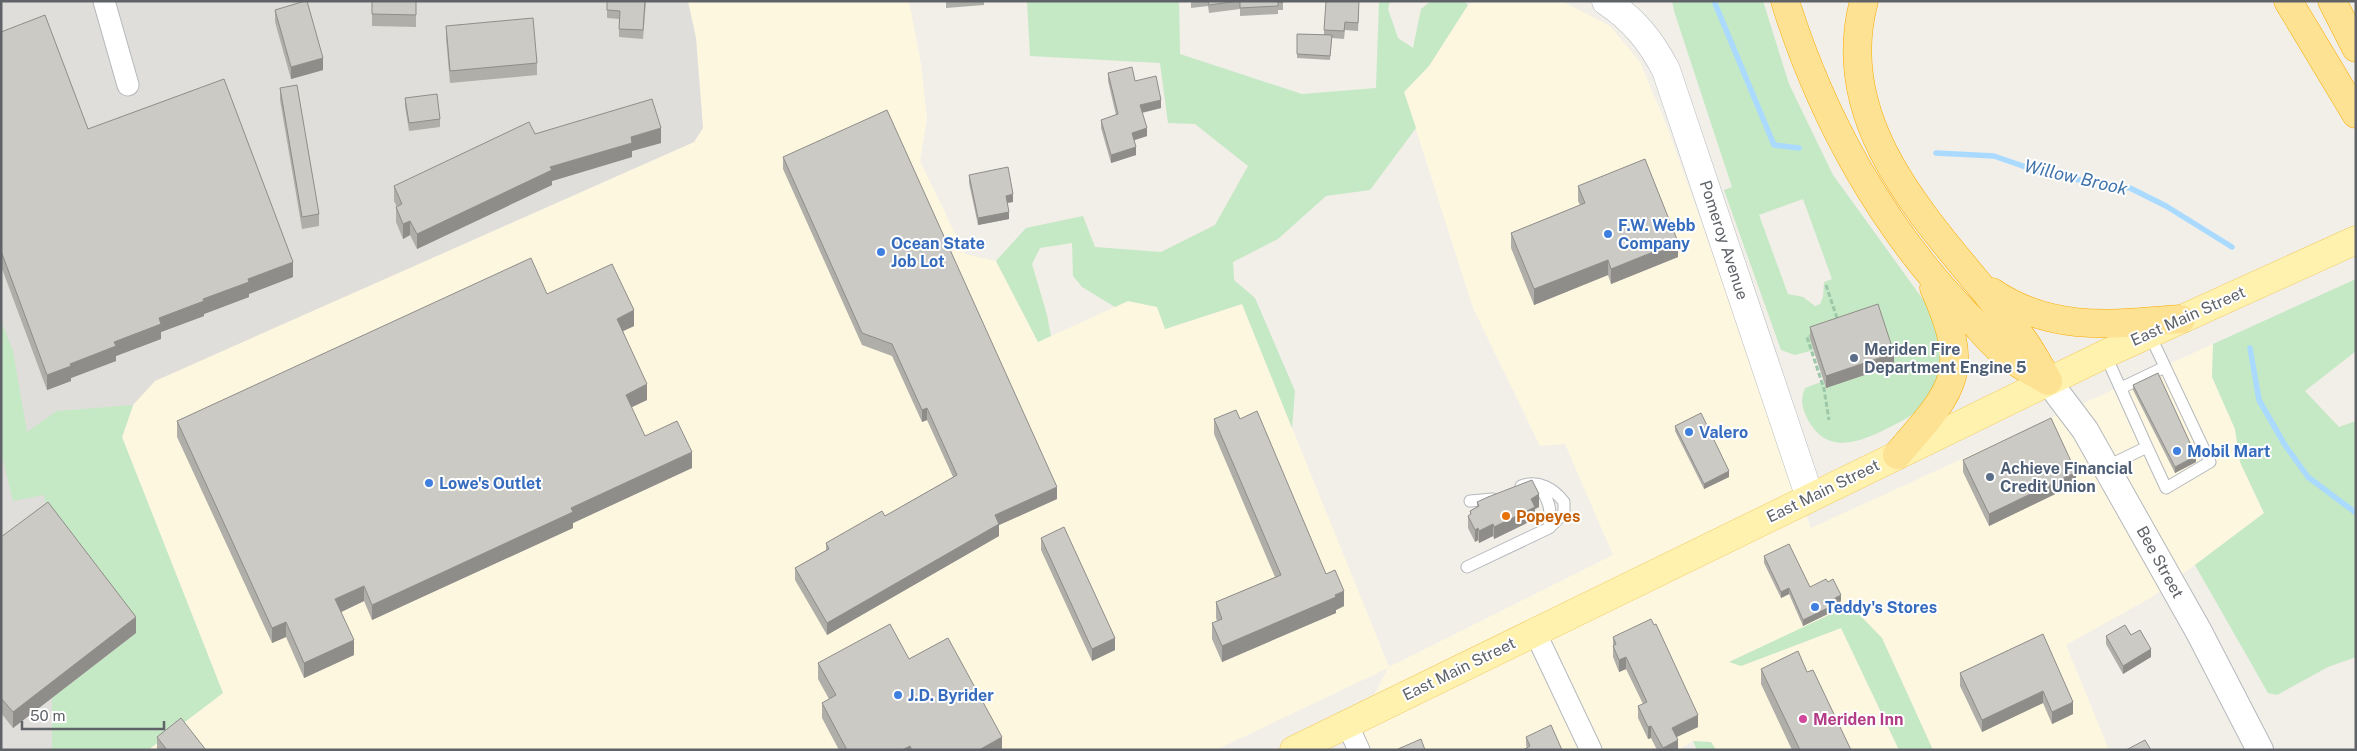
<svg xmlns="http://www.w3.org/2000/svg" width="2357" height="751" viewBox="0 0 2357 751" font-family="'Public Sans',sans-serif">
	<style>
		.commercial { fill: #fef7e0 }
		.industrial { fill: #e0deda }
		.green { fill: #c5e8c5; fill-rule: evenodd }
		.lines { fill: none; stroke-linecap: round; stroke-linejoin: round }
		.stream { stroke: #aadaff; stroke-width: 5.5 }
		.service-casing { stroke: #b5b8bc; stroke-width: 13 }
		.minor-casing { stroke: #b5b8bc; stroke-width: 23 }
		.tertiary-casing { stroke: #b5b8bc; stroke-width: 28 }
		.secondary-casing { stroke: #b6babf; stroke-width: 29 }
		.primary-casing { stroke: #f2c960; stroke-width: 29 }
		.motorway-casing { stroke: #f9ab00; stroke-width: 29 }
		.path { stroke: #9cc7a9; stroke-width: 3; stroke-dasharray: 5 2.5; stroke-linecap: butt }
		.service { stroke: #fff; stroke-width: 11 }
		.minor { stroke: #fff; stroke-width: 21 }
		.tertiary { stroke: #fff; stroke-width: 26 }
		.secondary { stroke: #fff; stroke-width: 28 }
		.primary { stroke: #fff2af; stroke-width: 28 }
		.motorway { stroke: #fde293; stroke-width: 28 }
		.wall { fill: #afaea9 }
		.shaded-wall { fill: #8f8d8a }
		.building { fill: #cccac5; stroke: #8f8d8a }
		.shop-dot { fill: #3f7fe0; stroke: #fff; stroke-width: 2 }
		.service-dot { fill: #5c6f8a; stroke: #fff; stroke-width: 2 }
		.food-dot { fill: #e8710a; stroke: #fff; stroke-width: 2 }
		.hotel-dot { fill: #d1479c; stroke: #fff; stroke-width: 2 }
		.labels { text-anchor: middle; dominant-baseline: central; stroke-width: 4; stroke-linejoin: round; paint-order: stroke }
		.shop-label { font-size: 16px; font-weight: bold; fill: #366cbe; stroke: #fff; text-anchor: start }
		.street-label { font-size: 16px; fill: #5f6368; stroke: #fff }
		.service-label { font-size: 16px; font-weight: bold; fill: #4e5e75; stroke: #fff; text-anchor: start }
		.food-label { font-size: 16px; font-weight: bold; fill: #c56008; stroke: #fff; text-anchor: start }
		.hotel-label { font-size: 16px; font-weight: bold; fill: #b23c85; stroke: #fff; text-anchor: start }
		.water-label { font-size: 18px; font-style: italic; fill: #4174aa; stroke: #fff }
	</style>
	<rect width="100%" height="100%" fill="#f1efe8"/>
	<path class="commercial" d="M688,1H909L921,64L927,118L920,161L965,254L996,261L1038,342L1128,301L1157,307L1166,329L1242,304L1389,667L1613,555L1565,444L1540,446L1473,308L1404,92L1429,66L1468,5L1476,1H1562L1610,26L1640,62L1668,129L1811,528L2213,344L2212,377L2235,429L2240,462L2264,513L2152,597L2066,645L2109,750H1933L1882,638L1850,605L1741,666L1841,628L1899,750H1716L1711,742L1693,741L1678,750H1345L1388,668L1216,750H148L223,693L122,437L133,405L154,381L694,142L703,128L696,38Z"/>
	<path class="industrial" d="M1,1H688L696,38L703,128L694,142L155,381L133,405L122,437L136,633L52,698V750H1Z"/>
	<path class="green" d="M1027,1H1179L1180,54L1302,94L1376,88L1379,1H1390L1388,9L1398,38L1413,48L1421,9L1431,1H1464L1468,5L1429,66L1404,92L1416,128L1370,190L1326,196L1278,239L1233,262L1234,280L1255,298L1295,391L1292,428L1242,304L1165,329L1157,307L1128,301L1115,307L1082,287L1073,276L1072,243L1040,248L1032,264L1047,315L1051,336L1038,342L996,261L1026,228L1083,216L1095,247L1161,252L1215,225L1248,166L1195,124L1168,123L1160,63L1030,56Z
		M1672,1H1763L1789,84L1833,175L1927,305L1947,361C1941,373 1933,395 1924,405C1917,413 1902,421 1892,426C1864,440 1829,458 1808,420C1802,408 1800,400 1805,388L1824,381L1826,388L1810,339L1814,350L1795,355L1781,350L1724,190L1732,187L1674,11ZM1803,199L1832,279L1824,282L1823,297L1820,304L1815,306L1803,297L1788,294L1759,215Z
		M2356,279V351L2305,391L2339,427L2356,421V657L2328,667L2277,695L2268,693L2195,565L2264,513L2240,462L2235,429L2212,377L2213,344Z
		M1,321L13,351L27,432L57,411L133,405L122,437L223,693L148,750H52V698L136,633L48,517L44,495L13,501L1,452Z
		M1850,605L1882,638L1933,750H1899L1841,628L1741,666L1729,662Z
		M1693,741L1711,742L1716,750H1697Z"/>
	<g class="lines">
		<path class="stream" d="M1714,1L1774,145L1799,148
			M1936,153L1994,156L2049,175L2130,188L2166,206L2232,247
			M2250,348L2259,400L2285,445L2308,477L2356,513"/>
		<defs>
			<path id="service" d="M2105,354L2147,447
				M2121,388L2165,367
				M2106,467L2147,447L2166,488L2210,462L2149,333
				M1538,485C1549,499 1552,510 1549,528
				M1470,501L1493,499
				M1467,567L1549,528L1564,513V502C1554,489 1538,479 1521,486"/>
			<path id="minor" d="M104,1L128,85
				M1535,632L1591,750
				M1347,724L1359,750"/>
			<path id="tertiary" d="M2048,381L2085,430L2199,632L2260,750"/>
			<path id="secondary" d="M1606,1C1634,20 1651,41 1666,70L1810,498"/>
			<path id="primary" d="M1294,750L2105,354L2356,240"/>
			<path id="motorway" d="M1785,1C1822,119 1883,229 1969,317C1981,330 1993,345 2006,355C2019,365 2035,373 2048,381
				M1864,1C1827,138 1950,241 2022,338C2031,350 2038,364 2046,377
				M2288,1L2356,114
				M2332,1L2356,48
				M1992,292C2052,333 2114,324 2181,319
				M1897,455C1953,390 1973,374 1934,288"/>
		</defs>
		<use href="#service" class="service-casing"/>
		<use href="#minor" class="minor-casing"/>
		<use href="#tertiary" class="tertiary-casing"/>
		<use href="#secondary" class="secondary-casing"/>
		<use href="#primary" class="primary-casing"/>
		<use href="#motorway" class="motorway-casing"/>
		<path class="path" d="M1826,285L1838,321
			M1814,335L1807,337L1824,389L1829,420"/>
		<use href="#service" class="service"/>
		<use href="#minor" class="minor"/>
		<use href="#tertiary" class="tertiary"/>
		<use href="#secondary" class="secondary"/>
		<use href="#primary" class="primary"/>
		<use href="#motorway" class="motorway"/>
	</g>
	<path class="wall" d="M372,1H416V27L372,26Z
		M646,1L643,39L619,37V19L607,18V10Z
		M946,1H984V5L946,8Z
		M1191,1H1283V10H1278V14L1240,16V9L1209,13L1208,6L1191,8Z
		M1359,7L1358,31L1345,30L1344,39L1332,38L1330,60L1297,58V34L1324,35V30Z
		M275,10L323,70L291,79L275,22Z
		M446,26L537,63V75L450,83L446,38Z
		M1,32L88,129L293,277L249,294V297L204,314V316L161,332V339L116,356V361L71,378V381L47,390L1,266Z
		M1108,73L1135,81L1161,108L1142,113L1147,136L1134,140L1136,155L1111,163L1101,128V120L1116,115L1108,81Z
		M280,88L319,214V226L302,229L280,100Z
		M405,98L440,119V127L409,131L405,106Z
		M535,134L661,143L632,151V157L552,181V185L417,249L410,235L403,239L396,222V207H397L394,201V186Z
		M783,157L1057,499L999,525V536L827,635L795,580V568L826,550V543L885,516L953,477L927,420L922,422L892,356L862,345L783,169Z
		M969,175L1013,202L1007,203L1009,219L978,225L969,183Z
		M1578,186L1678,257L1611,284L1608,275L1534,305L1511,248V233L1580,205L1578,201Z
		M547,294L634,326L623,331L647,400L631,407L645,436L692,468L573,523V528L372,620L364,601L341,612L354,655L304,678L286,637L272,643L177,437V421Z
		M1810,327L1894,365L1826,388L1810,339Z
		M2133,385L2196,462L2175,473L2133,390Z
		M1214,419H1240L1344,606L1336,610V613L1222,662L1212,639V623L1217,621L1216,618V602L1275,577L1214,434Z
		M1675,426L1729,477L1704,489L1675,431Z
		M1963,460L2076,484L1989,526L1963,472Z
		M1477,502L1539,507L1535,509V519L1494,539L1493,536L1479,543L1478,540L1475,542L1468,528V516L1470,515V511L1477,507Z
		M1,537L136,633L13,728L1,713Z
		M1041,538L1115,650L1092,661L1041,550Z
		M1764,556L1810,587L1841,601L1838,603V609L1803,626L1789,594L1781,598L1764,563Z
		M2043,634L2073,714L2052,724L2043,703L1982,732L1960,686V673Z
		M2131,635L2151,657L2123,674L2106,644V636Z
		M1613,637L1698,727L1677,737L1678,750H1657L1651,738L1648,739L1638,718V706L1643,704L1626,669L1619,672L1613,657Z
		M909,659L1002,750H839L822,718V703L829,699L818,679V663Z
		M1761,669L1807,672L1851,750H1792L1761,684Z
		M157,737L206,750H158L157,749Z
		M1526,737L1562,750L1527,748L1526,745Z"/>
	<path class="shaded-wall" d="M323,58V70L291,79V67Z
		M1161,100V108L1140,113V105Z
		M661,128V143L632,151V157L552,181V185L417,249V234L550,167L631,137Z
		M1147,128V136L1132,141V133Z
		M1136,147V155L1111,163V155Z
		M1013,194V202L1006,203V196Z
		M1009,212V219L978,225V218Z
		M410,221V235L403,239V224Z
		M1678,242V257L1611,284V269Z
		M1608,260V275L1534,305V289Z
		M293,262V277L249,294V297L204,314V316L161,332V339L116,356V361L71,378V381L47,390V375L114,342L159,318L248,279Z
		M634,310V326L617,334V319Z
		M1894,353V365L1826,388V376Z
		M647,384V400L626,410V395Z
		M927,408V420L922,422V410Z
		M692,452V468L573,523V528L372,620V605L571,508Z
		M2196,456V462L2175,473V467Z
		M1729,471V477L1704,489V484Z
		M2076,472V484L1989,526V514Z
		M1057,487V499L999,525V536L827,635V623L995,515Z
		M1539,494V507L1535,509V519L1494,539V527L1531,499Z
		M1493,524V536L1479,543V531Z
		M1478,528V540L1475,542V530Z
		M364,586V601L335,615V599Z
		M1789,588V594L1781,598V592Z
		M1344,591V606L1336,610V613L1222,662V646Z
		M1841,595V601L1838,603V609L1803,626V620L1835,598Z
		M136,617V633L13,728V712Z
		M286,622V637L272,643V628Z
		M1115,638V650L1092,661V649Z
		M354,640V655L304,678V663Z
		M2151,649V657L2123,674V666Z
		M1626,657V669L1619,672V660Z
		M2043,691V703L1982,732V720Z
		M2073,702V714L2052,724V712Z
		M1698,715V727L1672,739V728Z
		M1651,726V738L1648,739V727Z
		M1002,737V750H979Z
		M1678,740V750H1663V748Z
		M910,746V750H902Z"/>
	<path class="building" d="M305,1H307L323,58L291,67L275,10Z
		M372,1H416V15L372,14Z
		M607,1H645L643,30L619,29L620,11L607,10Z
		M1208,1H1239L1209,5Z
		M1240,1H1283V2H1278V6L1240,8Z
		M1326,1H1359L1358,23L1345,22L1344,31L1324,30Z
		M45,15L88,129L224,79L293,262L248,279L249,282L203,299L204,301L159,318L161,324L114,342L116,346L70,364L71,366L47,375L1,251V32Z
		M533,18L537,63L450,71L446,26Z
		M1297,34L1332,35L1330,56L1297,54Z
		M1132,67L1135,81L1156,76L1161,100L1140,105L1147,128L1132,133L1136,147L1111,155L1101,120L1118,114L1108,73Z
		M297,85L319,214L302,217L280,88Z
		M437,94L440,119L409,123L405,98Z
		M652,99L661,128L631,137L632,143L550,167L552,170L417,234L410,221L403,224L396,207L402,204L394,186L529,122L535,134Z
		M887,110L1057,487L995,515L999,524L827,623L795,568L829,549L826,543L882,511L885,516L957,475L927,408L922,410L892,344L862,333L783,157Z
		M1645,159L1678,242L1611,269L1608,260L1534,289L1511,233L1585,203L1578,186Z
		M1008,167L1013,194L1006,196L1009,212L978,218L969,175Z
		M531,258L547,294L612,264L634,310L617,319L647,384L626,395L645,436L677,421L692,452L571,508L573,512L372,605L364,586L335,599L354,640L304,663L286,622L272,628L177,421Z
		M1878,304L1894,353L1826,376L1810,327Z
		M2158,373L2196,456L2175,467L2133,385Z
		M1236,410L1240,419L1257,411L1326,574L1335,570L1344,591L1335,595L1336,597L1222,646L1212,623L1222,619L1216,602L1281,575L1214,419Z
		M1701,413L1729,471L1704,484L1675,426Z
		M2051,418L2076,472L1989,514L1963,460Z
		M1532,480L1539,494L1531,499L1535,507L1494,527L1493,524L1479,531L1478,528L1475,530L1468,516L1471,514L1470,511L1479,506L1477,502L1488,497Z
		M48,502L136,617L13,712L1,698V537Z
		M1064,527L1115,638L1092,649L1041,538Z
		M1789,544L1810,587L1826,579L1828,582L1833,579L1841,595L1835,598L1838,603L1803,620L1789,588L1781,592L1764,556Z
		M1651,619L1654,625L1656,624L1698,715L1672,728L1678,740L1663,748L1651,726L1648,727L1638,706L1647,702L1626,657L1619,660L1613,646L1616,644L1613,637Z
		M890,624L909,659L948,638L1002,737L979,750H912L910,746L902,750H847L822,703L836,695L818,663Z
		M2125,625L2131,635L2140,630L2151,649L2123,666L2106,636Z
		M2043,634L2073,702L2052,712L2043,691L1982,720L1960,673Z
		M1798,651L1807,672L1813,670L1851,750H1800L1761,669Z
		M181,718L206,750H167L157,737Z
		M1551,725L1562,750H1523L1530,746L1526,737Z
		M1421,739L1425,750H1399L1398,749Z
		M2145,740L2151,750H2126Z"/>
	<g class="shop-dot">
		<circle cx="1608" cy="234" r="5"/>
		<circle cx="881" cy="252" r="5"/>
		<circle cx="1689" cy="432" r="5"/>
		<circle cx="2177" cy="451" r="5"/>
		<circle cx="429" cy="483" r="5"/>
		<circle cx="1815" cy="607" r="5"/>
		<circle cx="898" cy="695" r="5"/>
	</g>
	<g class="service-dot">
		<circle cx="1854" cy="358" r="5"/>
		<circle cx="1990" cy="477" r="5"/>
	</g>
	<circle class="food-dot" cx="1506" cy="516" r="5"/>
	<circle class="hotel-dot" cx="1803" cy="719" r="5"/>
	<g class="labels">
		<g class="shop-label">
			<text x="1618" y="225">F.W. Webb<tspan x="1618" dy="18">Company</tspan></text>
			<text x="891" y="243">Ocean State<tspan x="891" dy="18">Job Lot</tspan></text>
			<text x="1699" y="432">Valero</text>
			<text x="2187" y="451">Mobil Mart</text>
			<text x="439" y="483">Lowe's Outlet</text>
			<text x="1825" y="607">Teddy's Stores</text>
			<text x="908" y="695">J.D. Byrider</text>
		</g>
		<g class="street-label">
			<text transform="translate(1724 240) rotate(72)">Pomeroy Avenue</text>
			<text transform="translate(2188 316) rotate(-24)">East Main Street</text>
			<text transform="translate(1823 491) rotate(-26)">East Main Street</text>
			<text transform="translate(2160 562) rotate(61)">Bee Street</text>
			<text transform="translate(1459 669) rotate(-26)">East Main Street</text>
		</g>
		<g class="service-label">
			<text x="1864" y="349">Meriden Fire<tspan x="1864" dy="18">Department Engine 5</tspan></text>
			<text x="2000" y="468">Achieve Financial<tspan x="2000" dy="18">Credit Union</tspan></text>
		</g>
		<g class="food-label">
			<text x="1516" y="516">Popeyes</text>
		</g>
		<g class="hotel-label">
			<text x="1813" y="719">Meriden Inn</text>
		</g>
		<g class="water-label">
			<text transform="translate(2076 177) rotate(13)">Willow Brook</text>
		</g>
	</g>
	<rect width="2357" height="751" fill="none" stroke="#5f6368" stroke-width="5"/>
	<path d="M22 721v8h142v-8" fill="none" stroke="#5f6368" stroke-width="2.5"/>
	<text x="30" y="721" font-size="15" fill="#5f6368" stroke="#ffffff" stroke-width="4" paint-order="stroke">50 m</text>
</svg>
